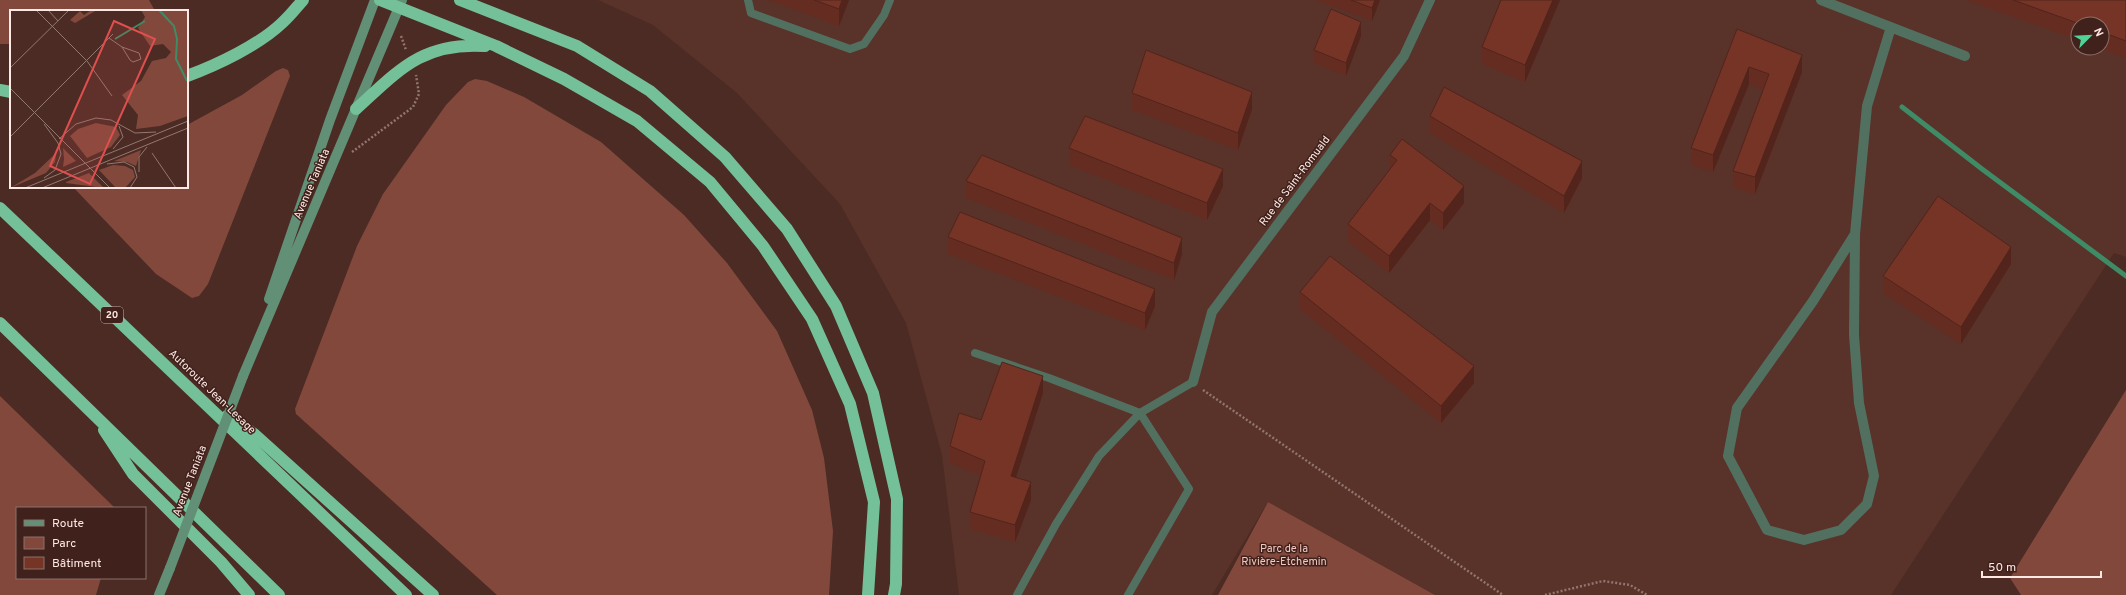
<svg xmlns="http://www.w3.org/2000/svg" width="2126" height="595" viewBox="0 0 2126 595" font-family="Overpass,sans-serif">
<rect width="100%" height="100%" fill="#4b2b24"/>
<path fill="#593229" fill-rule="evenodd" d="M598,0h1528v257l-12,-4 -223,342h-456l-167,-93 -56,93h-253l-17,-140 -36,-132 -66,-119 -103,-111 -84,-68zM2078,24h24v24h-24z"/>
<path fill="#82483c" d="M0,0h149l6,11h-144v33h-11z
M283,68l5,2 2,6 -82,208 -9,12 -7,2 -36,-24 -83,-87h114v-62l55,-30 34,-24z
M475,79l12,2 37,16 77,45 83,73 43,48 50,68 35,79 12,48 9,73 -4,64h-332l-201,-181 -1,-5 62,-163 26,-52 63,-89 22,-23z
M2126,390v205h-105l-11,-17z
M0,396l115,112h-98v70h84l-5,17h-96z
M1268,502l167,93h-217z"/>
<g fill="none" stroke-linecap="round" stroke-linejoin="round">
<path stroke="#3e8b66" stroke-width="5" d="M1902,107l80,62 144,107"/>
<path stroke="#91756f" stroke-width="2.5" stroke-dasharray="2 2" stroke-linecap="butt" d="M401,36l5,14
M352,152l61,-45 6,-13 -3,-19
M1203,390l300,205
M1545,595l58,-14 27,4 17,10"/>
<path stroke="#527060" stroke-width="8" d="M748,0l3,13 99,36 14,-5 20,-29 6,-15
M975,353l74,25 91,35 49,76 -61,106
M1017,595l39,-71 43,-68 41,-43 53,-31"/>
<path stroke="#527060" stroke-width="10" d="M1821,0l144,56
M1855,234l-1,101 5,68 15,73 -7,28 -26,26 -37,10 -37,-10 -39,-74 9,-48 76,-107 42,-67 12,-128 24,-79
M1193,382l19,-70 192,-256 26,-56"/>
<path stroke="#619077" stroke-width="10" d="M269,299l61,-179 45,-120
M243,376l159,-376
M159,595l11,-27"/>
<path stroke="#74c098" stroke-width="12" d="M380,0l116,46 68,33 73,42 73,61 53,64 49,73 38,85 24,98 -6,93
M460,0l117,46 73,45 75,66 62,72 49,77 37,87 24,106 -1,85 -2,11
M187,76c30,-11 72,-31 95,-53 8,-7 14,-15 21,-23
M0,90l11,2
M356,109c43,-39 66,-67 129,-63
M0,208l406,387
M0,323l279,272
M227,416l27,18 179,161
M104,430l29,44 88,88 28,33"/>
<path stroke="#619077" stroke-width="10" d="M170,568l73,-192"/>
</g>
<path fill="#652d21" d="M768,0h81l-10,26z
M1316,0h64l-8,21z
M1560,0l-35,82 -43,-18v-17z
M1966,0h160v58l-27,-10h3v-24h-24v16z
M1737,29l65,43 -47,122 -22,-6v-17l30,-82 -14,-5 -36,88 -22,-7v-17z
M1361,36l-15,40 -32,-13v-13z
M1132,93l120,16 -14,41 -106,-40z
M1430,116l152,62 -18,35 -134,-80z
M1069,148l154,38 -16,34 -138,-55z
M1390,155l74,48 -21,27 -13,-10 -41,53 -41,-32v-17l42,-55z
M966,181l216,73 -8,26 -208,-82z
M948,237l207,69 -10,24 -197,-76z
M2011,264l-50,80 -78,-51v-17z
M1300,292l174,91 -33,40 -141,-114z
M1043,393l-27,84 15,23 -16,42 -45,-13v-17l11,-36 -31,-13v-17l31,-26z"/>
<path fill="#52241b" d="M842,0h7l-10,26v-17z
M1375,0h5l-8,21v-13z
M1553,0h7l-35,82v-17z
M1361,22v14l-15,40v-13z
M1802,55v17l-47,122v-17z
M1749,67v17l-36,88v-17z
M1252,92v17l-14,41v-17z
M1582,161v17l-18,35v-17z
M1223,169v17l-16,34v-17z
M1464,186v17l-21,27v-17z
M1430,203v17l-41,53v-17z
M1182,238v16l-8,26v-17z
M2011,247v17l-50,80v-17z
M1155,289v17l-10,24v-17z
M1474,366v17l-33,40v-17z
M1043,376v17l-32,100v-17z
M1031,482v18l-16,42v-17z"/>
<path fill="#753426" stroke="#52241b" d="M814,0h28l-3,9z
M1351,0h24l-3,8z
M1501,0h52l-28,65 -43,-18z
M2013,0h113v41l-24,-9v-8h-22z
M1331,9l30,13 -15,41 -32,-13z
M1737,29l65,26 -47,122 -22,-6 36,-97 -20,-7 -36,88 -22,-7z
M1146,50l106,42 -14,41 -106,-40z
M1444,87l138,74 -18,35 -134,-80z
M1085,116l138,53 -16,34 -138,-55z
M1402,139l62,47 -21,27 -13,-10 -41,53 -41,-32 49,-64 -7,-5z
M982,155l200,83 -8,25 -208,-82z
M1938,196l73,51 -50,80 -78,-51z
M960,212l195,77 -10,24 -197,-76z
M1330,256l144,110 -33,40 -141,-114z
M1002,362l41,14 -32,100 20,6 -16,43 -45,-13 15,-51 -35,-15 9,-33 22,7z"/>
<g text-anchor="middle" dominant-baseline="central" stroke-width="3" stroke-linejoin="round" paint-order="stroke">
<rect fill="#40211b" stroke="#c6ada8" stroke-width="1" x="101" y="307" width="22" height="16" rx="3"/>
<g font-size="10" font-weight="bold" fill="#ffe9e4">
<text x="112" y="315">20</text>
</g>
<g font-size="11" fill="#ffe9e4" stroke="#40211b">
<text transform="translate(1295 181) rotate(-53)">Rue de Saint-Romuald</text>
<text transform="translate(312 184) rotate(-67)">Avenue Taniata</text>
<text transform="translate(212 392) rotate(44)">Autoroute Jean-Lesage</text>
<text transform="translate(190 481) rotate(-69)">Avenue Taniata</text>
</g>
<g font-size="11" fill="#f4c9c0" stroke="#40211b">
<text x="1284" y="549">Parc de la<tspan x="1284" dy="13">Rivière-Etchemin</tspan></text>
</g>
</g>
<g transform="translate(10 10)">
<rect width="178" height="178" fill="#4b2b24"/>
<path d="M81,0h6l-22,13 -5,-3 10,-9 4,4zM131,0h47v106l-28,10 -24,3 2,-14 -16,-20 19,-14 11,-20 14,-3 5,-6 -8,-8 -13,2 -12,-18 7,-11zM86,113l20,4 4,8 -9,12 -24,11 -17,-22 8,-7zM53,138l13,13 -13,6 1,-8zM131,140l-5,16 -9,-4 -13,-1zM44,145h2l-1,7 -9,11 -36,15 25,-15zM103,155l12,1 8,4 2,7 -10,11h-9l-17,-18zM79,163l15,15 -38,-5v-1z" fill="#82483c"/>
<path fill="none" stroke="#3e8b66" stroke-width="2" d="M149,0l15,16 3,13 -1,20 11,22M105,29l30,-18"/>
<path fill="none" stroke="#937771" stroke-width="1" d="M26,0l51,51 25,35M38,0l10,11M99,28l13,9 8,13 3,2 8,-3 -2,-6 -17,-6M0,58l59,-58M0,78l100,100M0,127l103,-103M49,129l17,-15 20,-6 15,2 24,13 21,-1M103,139l10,-12 -4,-11M142,143l24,35M97,154l17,-2 10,5 3,10 -7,11M129,162v-15l8,-10M34,168l11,-8 6,-16 -3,-11 -14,-19M15,178l163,-67M32,178l146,-60M40,178h34"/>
<path fill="#de4f4e" fill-opacity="0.15" stroke="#de4f4e" stroke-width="2" d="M104,11l41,18 -65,145 -40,-18z"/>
<rect width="178" height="178" fill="none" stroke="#ffe9e4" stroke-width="2"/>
</g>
<rect x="16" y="507" width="130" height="72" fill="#40211b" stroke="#8c716b"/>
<rect x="24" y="520" width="20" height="6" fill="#619077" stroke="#8c716b"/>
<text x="52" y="527" font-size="12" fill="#ffe9e4">Route</text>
<rect x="24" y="537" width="20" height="12" fill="#82483c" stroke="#8c716b"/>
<text x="52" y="547" font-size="12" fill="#ffe9e4">Parc</text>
<rect x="24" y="557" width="20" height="12" fill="#753426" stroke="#8c716b"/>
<text x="52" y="567" font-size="12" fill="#ffe9e4">Bâtiment</text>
<g transform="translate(2090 36) rotate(66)"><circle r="19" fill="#40211b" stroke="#8c716b"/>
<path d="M0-3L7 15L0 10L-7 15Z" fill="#51d398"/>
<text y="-6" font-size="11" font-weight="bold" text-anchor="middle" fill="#ffe9e4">N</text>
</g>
<path d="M1982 571v6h119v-6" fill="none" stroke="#ffe9e4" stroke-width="2"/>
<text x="1988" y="571" font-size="12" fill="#ffe9e4" stroke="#40211b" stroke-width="3" paint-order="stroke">50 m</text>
</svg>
